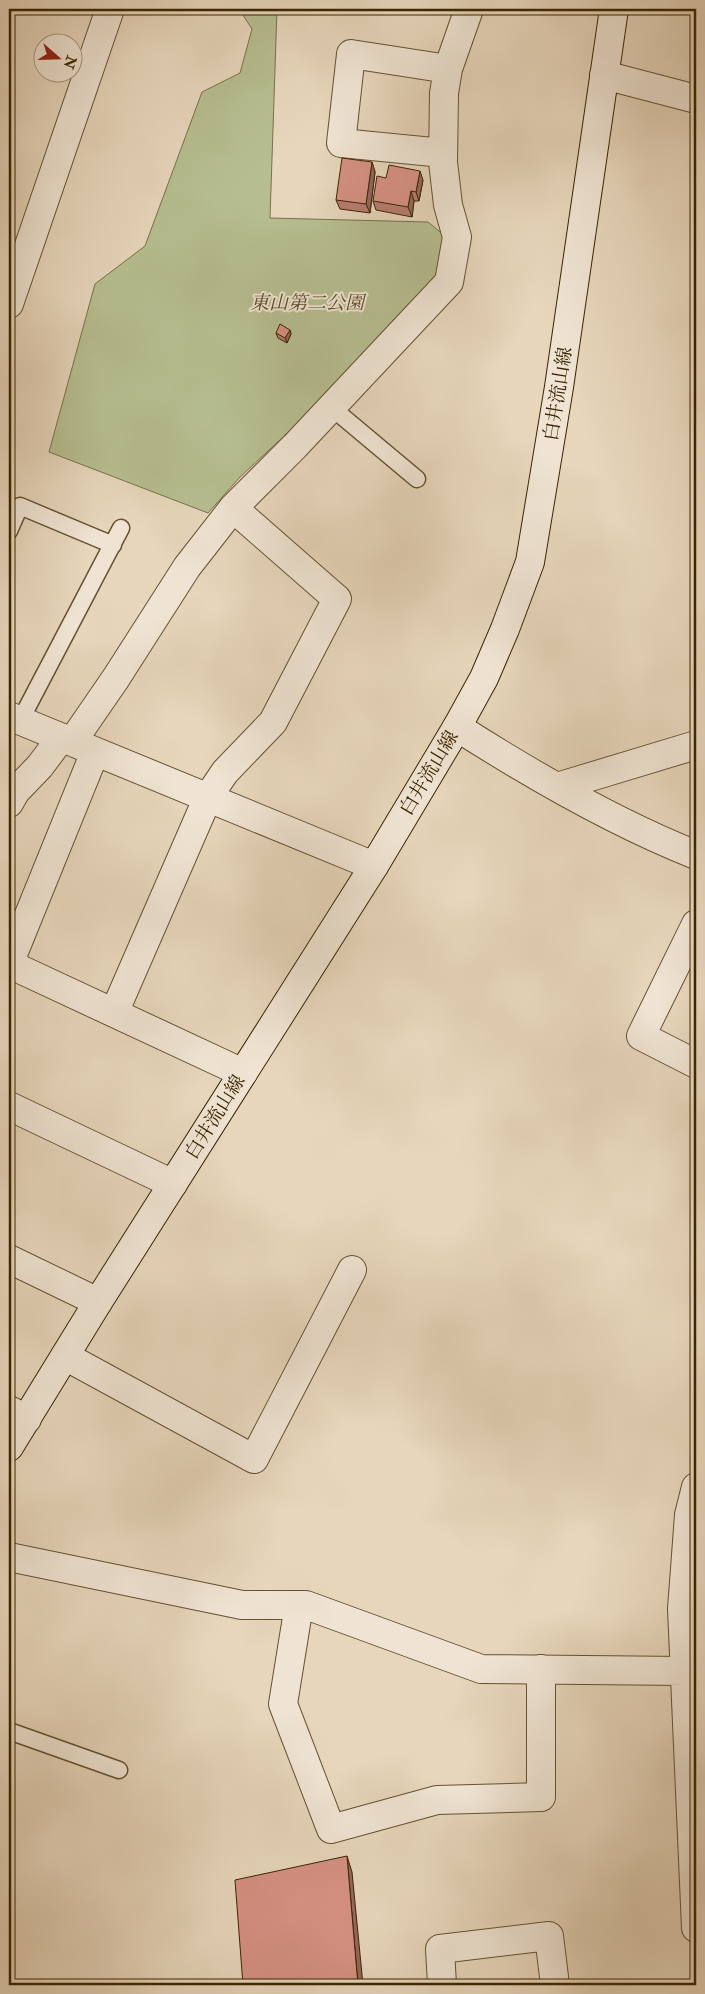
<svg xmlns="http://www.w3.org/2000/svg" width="705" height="1994" viewBox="0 0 705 1994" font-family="'IM FELL Double Pica','Noto Serif JP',serif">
<rect width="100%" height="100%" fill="#e7d6bc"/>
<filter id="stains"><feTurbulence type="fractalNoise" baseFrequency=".004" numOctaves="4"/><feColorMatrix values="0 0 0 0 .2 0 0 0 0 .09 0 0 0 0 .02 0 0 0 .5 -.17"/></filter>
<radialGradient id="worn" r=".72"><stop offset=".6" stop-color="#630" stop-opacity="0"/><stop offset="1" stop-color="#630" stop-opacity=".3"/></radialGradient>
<path fill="#b6be91" stroke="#787249" d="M239,9h38l-7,209 158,4 16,13 -10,52 -111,113 -83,77 -32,36 -159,-61 46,-168 50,-38 57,-154 38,-19 12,-44z"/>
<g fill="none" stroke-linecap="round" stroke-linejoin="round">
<g stroke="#655130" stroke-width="19">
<path id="service" d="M331,407l86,72
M9,531l11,-25 93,39
M20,721l101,-193
M9,1731l110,39"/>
</g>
<g stroke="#655130" stroke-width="30">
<path id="minor" d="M604,75l92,24
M443,153l-102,-10 10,-89 97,15
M9,304l101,-295
M9,716l365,150
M457,727c75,48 156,95 239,128
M72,742l44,-64 71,-111 46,-59 62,-62 154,-164 8,-45 -9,-32 -5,-43 1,-69 4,-24 21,-60
M557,787l139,-42
M9,803l7,-12 24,-25 21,-28
M696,924l-55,112 55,28
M9,964l234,109
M9,964l86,-212
M114,1013l94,-216 17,-25 48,-50 64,-123 -104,-91
M9,1106l164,78
M9,1259l89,43
M65,1356l189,103 98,-189
M9,1410l18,9
M696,1487l-7,28 -7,94 14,319
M9,1557l233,48h64l175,64 204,2
M299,1605l-16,99 48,125 106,-29 104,-3v-128
M442,1985l-2,-36 109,-13 6,49"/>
</g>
<g stroke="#3a2501" stroke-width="30">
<path id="secondary" d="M9,1447l89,-145 276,-436 83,-139 27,-49 21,-49 25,-67 29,-175 55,-378"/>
</g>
<use href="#service" stroke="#efe4d3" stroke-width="16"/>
<use href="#minor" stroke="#efe4d3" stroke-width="28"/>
<use href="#secondary" stroke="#efe4d3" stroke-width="28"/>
</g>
<path fill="#b87d72" stroke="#3a2501" d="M372,162l3,10 -5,41 -30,-4 -4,-9z
M386,178l37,2 -4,21h-5l-2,16 -36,-7 -3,-9z
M290,330l1,4 -4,9 -9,-5 -2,-5z"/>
<path fill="#96665c" stroke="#3a2501" d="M372,162l3,10 -5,41 -4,-9z
M420,171l3,9 -4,21 -3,-9z
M411,191l3,10 -2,16 -4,-10z
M290,330l1,4 -4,9 -2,-5z
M347,1856l5,16 11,113h-5z"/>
<path fill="#d69184" stroke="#3a2501" d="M342,158l30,4 -6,42 -30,-4z
M389,165l31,6 -4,21 -5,-1 -3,16 -35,-6 4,-25 9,2z
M280,324l10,6 -5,8 -9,-5z
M347,1856l11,129h-115l-8,-105z"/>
<g text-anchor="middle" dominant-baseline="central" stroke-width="4" stroke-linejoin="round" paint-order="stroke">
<g font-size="19" font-style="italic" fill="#594b25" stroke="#efe4d3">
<text x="307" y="303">東山第二公園</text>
</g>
<g font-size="19" fill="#3a2501" stroke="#efe4d3">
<text transform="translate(558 394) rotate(-81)">白井流山線</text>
<text transform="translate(429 773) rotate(-59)">白井流山線</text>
<text transform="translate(215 1117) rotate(-58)">白井流山線</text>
</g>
</g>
<rect width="705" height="1994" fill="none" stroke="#e7d6bc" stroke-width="30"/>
<rect x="10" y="10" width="685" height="1974" fill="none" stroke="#3a2501" stroke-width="2.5"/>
<rect x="15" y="15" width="675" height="1964" fill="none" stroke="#3a2501"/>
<g transform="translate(58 58) rotate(110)"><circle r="24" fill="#efe4d3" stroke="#a7987f"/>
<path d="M0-4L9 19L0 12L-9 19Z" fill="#8f2418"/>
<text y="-8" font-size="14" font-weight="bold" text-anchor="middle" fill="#3a2501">N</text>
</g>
<rect width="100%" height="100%" filter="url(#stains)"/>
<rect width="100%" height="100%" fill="url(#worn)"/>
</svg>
